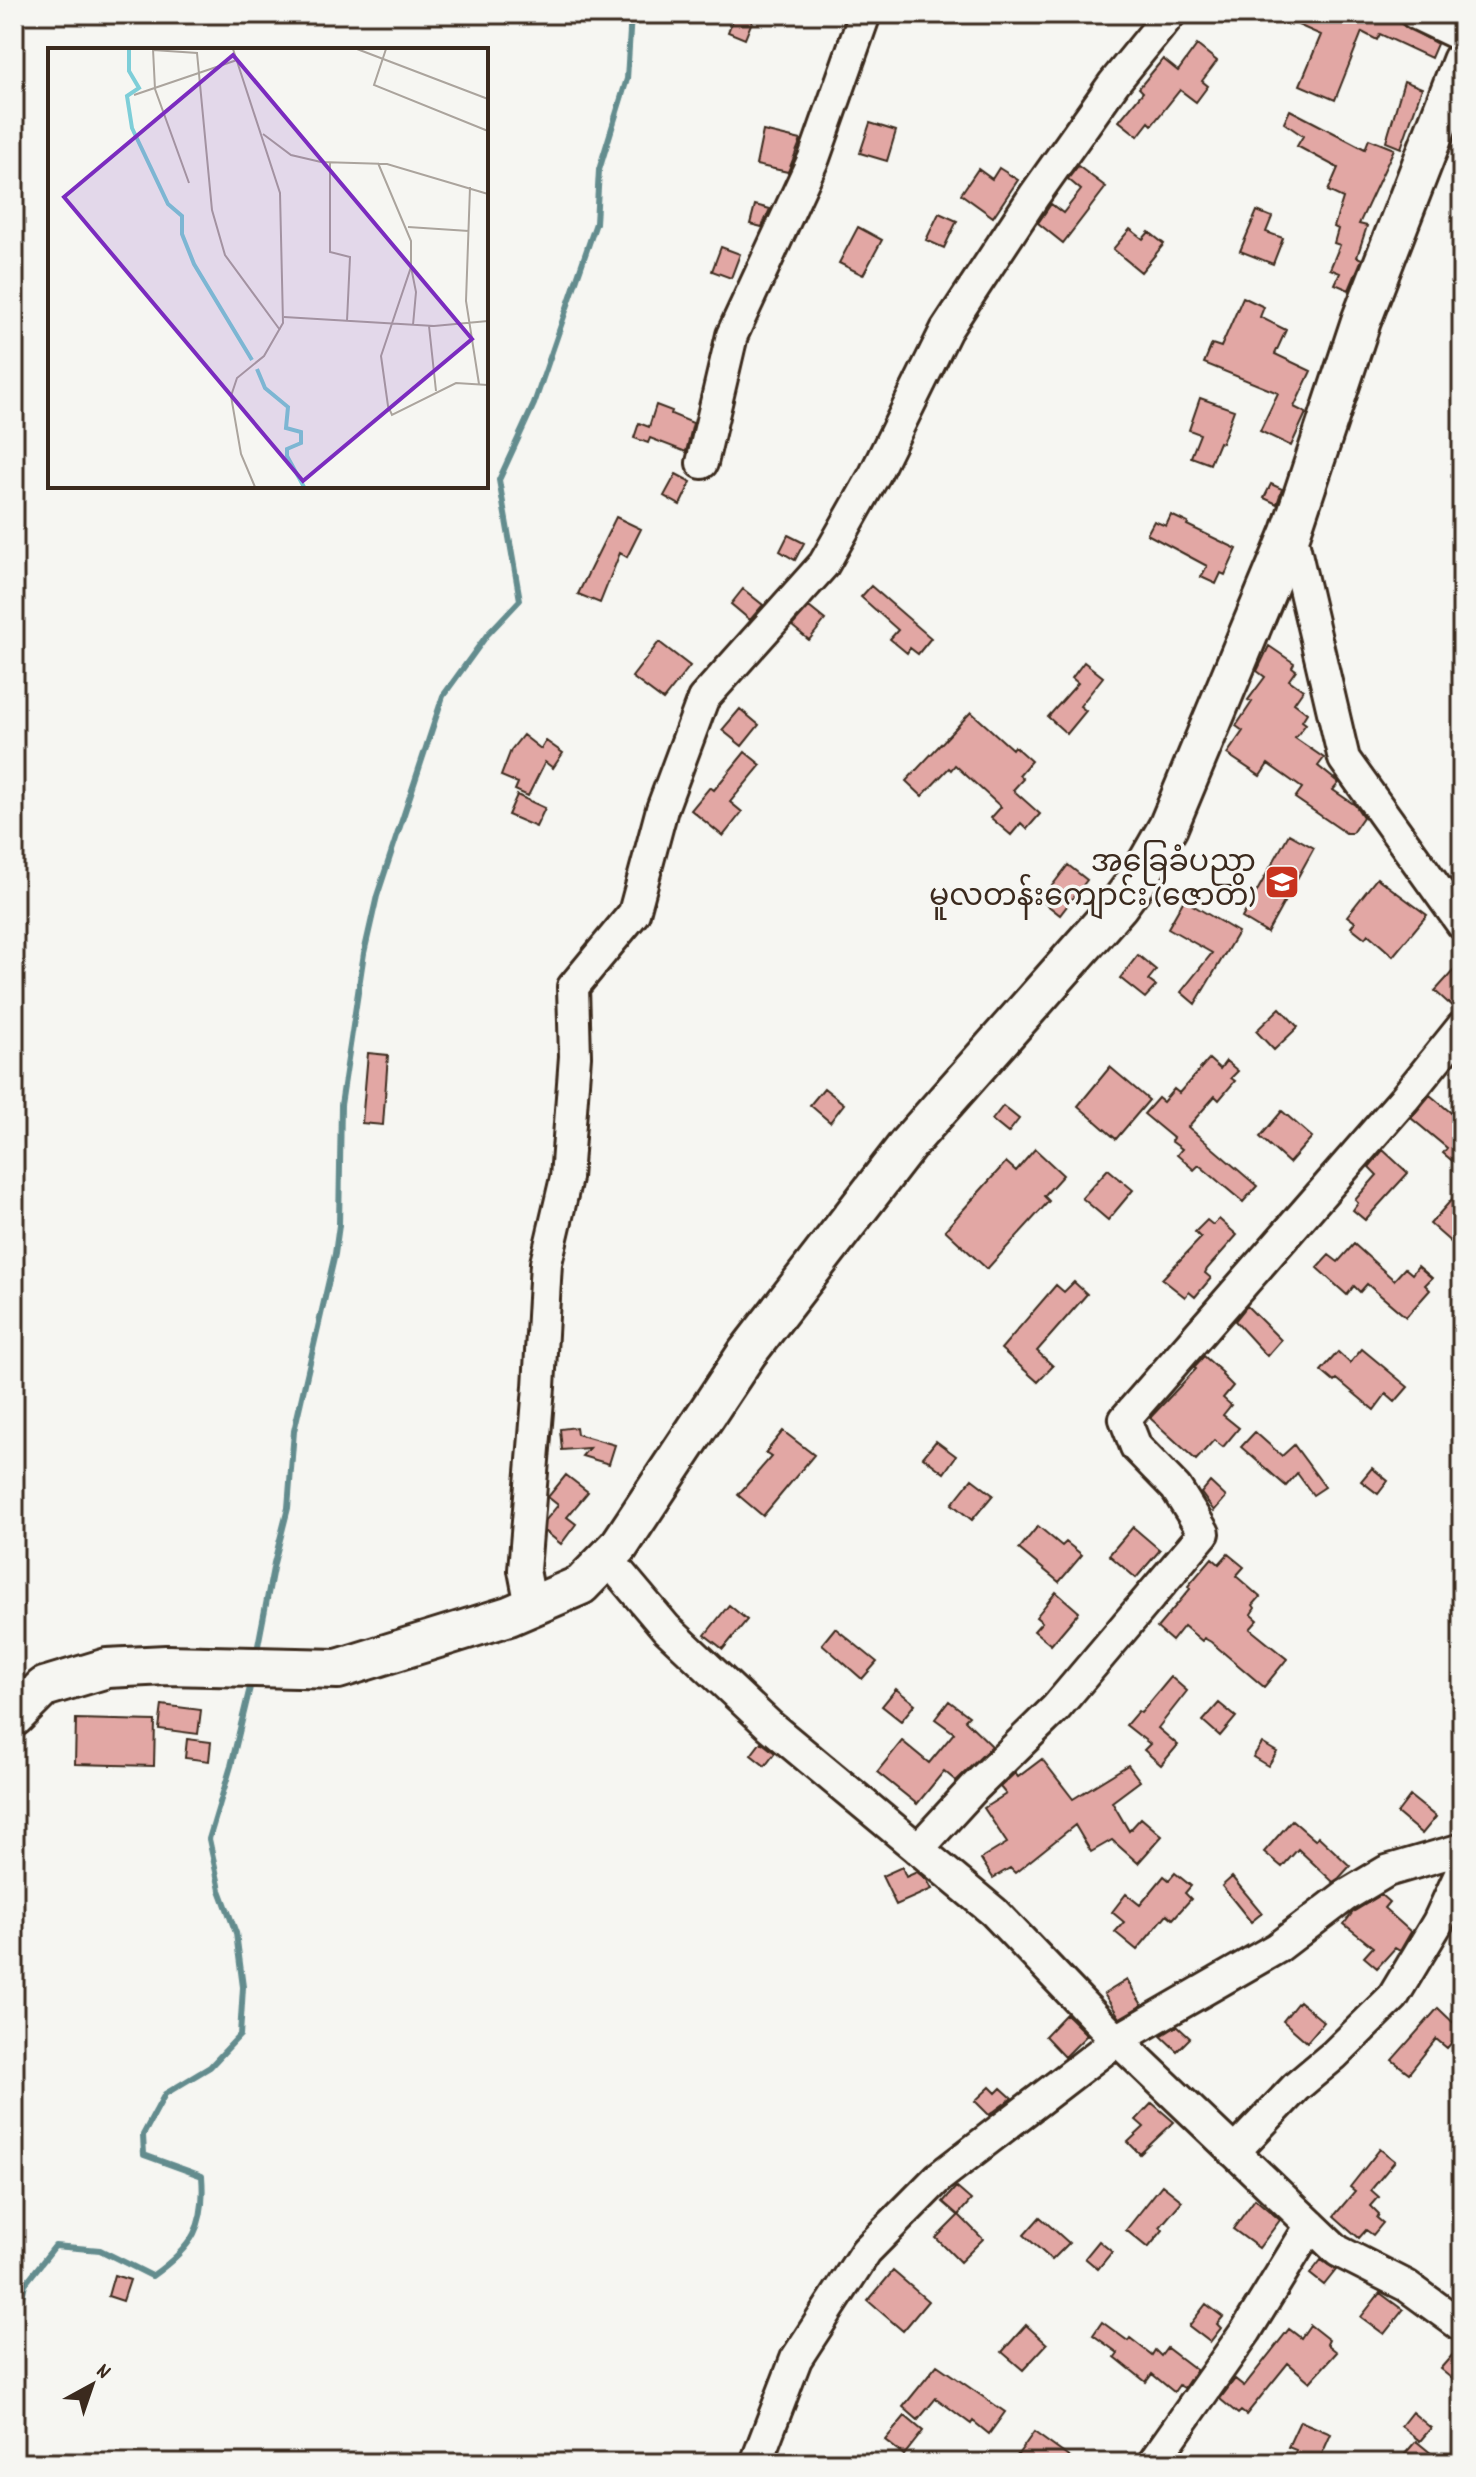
<svg xmlns="http://www.w3.org/2000/svg" width="1476" height="2477" viewBox="0 0 1476 2477" font-family="Dekko,'Noto Sans Myanmar',sans-serif">
<rect width="100%" height="100%" fill="#f6f6f2"/>
<filter id="ink" filterUnits="userSpaceOnUse"><feTurbulence type="fractalNoise" baseFrequency=".0125" numOctaves="2"/><feDisplacementMap in="SourceGraphic" scale="16" xChannelSelector="R" yChannelSelector="G"/><feConvolveMatrix kernelMatrix="1 2 1 2 8 2 1 2 1" color-interpolation-filters="sRGB"/></filter>
<g filter="url(#ink)">
<g fill="none" stroke-linecap="round" stroke-linejoin="round">
<path stroke="#638c8e" stroke-width="6" d="M256,1656l18,-93 14,-55 6,-77 41,-177 4,-29 2,-120 23,-152 13,-57 66,-200 44,-61 33,-35 -21,-120 35,-76 62,-181 3,-53 28,-91 4,-65
M14,2329l11,-45 30,-38 45,4 52,26c41,-29 54,-50 50,-100l-58,-21 -1,-20 22,-41 45,-27 30,-32 3,-48 -7,-54 -16,-43 -11,-51 22,-73 21,-87"/>
</g>
<path fill="#e2a7a4" stroke="#3b2a1e" stroke-width="2" d="M735,14h20l-10,25 -17,-7z
M1304,14h79l54,30 -6,14 -51,-24 -3,6 -15,-8 -27,68 -35,-15 21,-50 -23,-10z
M1197,45l20,16 -15,20 6,5 -12,16 -16,-12 -28,35 -3,-3 -11,14 -19,-15 24,-29 -4,-4 24,-29 15,12z
M1404,81l18,7 -21,60 -15,-6z
M1290,110l75,39 4,-10 25,10 -35,75 8,2 -10,31 5,2 -13,31 -14,-6 5,-11 -10,-4 10,-24 -6,-2 4,-14 -4,-2 9,-29 -15,-7 10,-23 -41,-22 6,-10 -19,-13z
M870,123l26,8 -9,30 -27,-8z
M763,131l38,9 -13,32 -32,-7z
M1078,166l28,21 -43,56 -25,-20 13,-19 12,9 18,-23 -13,-11z
M999,168l19,12 -25,37 -32,-23 17,-25 14,10z
M755,205l15,4 -8,18 -12,-3z
M1257,211l15,6 -6,15 17,6 -10,26 -33,-13z
M939,213l18,8 -13,27 -18,-8z
M858,227l24,13 -19,35 -24,-12z
M1130,229l13,10 6,-7 15,12 -23,28 -28,-23z
M721,247l19,7 -9,24 -19,-7z
M1243,297l21,10 -4,10 26,13 -11,24 36,17 -17,36 12,6 -15,33 -31,-15 18,-38 -74,-30 8,-19 9,3z
M1200,398l34,12 -12,33 -3,-1 -9,22 -19,-7 9,-23 -11,-4z
M656,405l16,6 -1,3 22,9 -7,29 -36,-14 -2,5 -14,-5 5,-15 10,4z
M676,474l15,8 -11,23 -16,-9z
M1271,484l11,5 -5,15 -13,-6z
M1171,515l17,8 -1,2 50,24 -12,26 -4,-2 -5,11 -15,-7 6,-11 -60,-32 7,-13 12,5z
M616,517l25,12 -14,28 -7,-4 -20,50 -22,-9z
M788,535l16,8 -9,17 -15,-9z
M871,586l60,52 -13,16 -8,-6 -3,5 -17,-14 8,-9 -37,-33z
M743,589l20,16 -13,15 -19,-16z
M809,607l16,13 -16,20 -17,-14z
M659,642l31,24 -27,34 -31,-23z
M1269,646l25,17 -2,4 4,3 -7,10 14,10 -9,13 13,10 -5,8 4,3 -11,14 29,20 -6,8 21,17 -6,7 22,15 8,12 -11,16h-6l-51,-35 7,-10 -34,-24 -8,12 -33,-22 16,-23 -7,-5 16,-24 -4,-2 17,-23 -8,-6z
M1084,662l19,15 -23,29 6,5 -19,23 -19,-17 30,-34 -6,-5z
M740,709l19,16 -17,21 -20,-16z
M971,712l41,37 2,-3 17,15 -12,14 4,4 -10,11 27,24 -13,15 -6,-6 -10,12 -20,-17 10,-11 -46,-42 -4,5 -2,-2 -27,28 -16,-15z
M523,735l18,14 5,-8 17,12 -10,15 -8,-6 -17,34 -13,-6 3,-7 -17,-7 10,-26z
M745,752l16,13 -31,37 12,10 -19,24 -32,-26 19,-23 4,3z
M517,795l28,13 -9,19 -28,-12z
M1289,834l25,14 -47,85 -25,-15z
M1068,865l19,15 -27,35 -19,-15z
M1377,878l50,37 -34,41 -25,-22 -3,4 -14,-11 4,-5 -8,-6z
M1184,900l54,32 -43,72 -14,-12 31,-39 -44,-25z
M1138,955l18,15 -8,10 8,6 -11,12 -25,-20z
M1462,961v48l-6,1 -21,-19z
M1280,1008l18,19 -24,23 -18,-19z
M368,1053l20,2 -5,70 -21,-2z
M1209,1059l11,10 6,-8 12,10 -7,7 4,3 -16,19 -4,-4 -27,31 69,59 -14,16 -44,-37 -5,5 -17,-15 5,-6 -11,-8 2,-3 -29,-24 14,-16 5,4 11,-13 5,4z
M1110,1067l39,33 -33,39 -38,-33z
M824,1088l20,16 -14,18 -20,-17z
M1430,1095l32,27v47l-19,-16 4,-5 -36,-30z
M1003,1106l16,13 -11,14 -16,-13z
M1282,1111l30,26 -23,26 -29,-26z
M1035,1149l28,26 -19,21 5,5 -62,68 -42,-39 61,-68 10,9z
M1383,1150l25,23 -43,47 -12,-10 5,-7 -3,-3 22,-25 -8,-8z
M1108,1169l25,21 -25,30 -26,-22z
M1462,1188v64l-32,-28z
M1219,1219l18,16 -30,34 -2,4 6,5 -16,19 -6,-5 -4,5 -23,-18 39,-41 -6,-6 12,-12 6,5z
M1354,1244l40,36 11,-12 7,6 6,-8 14,12 -7,7 5,5 -24,27 -39,-33 -7,8 -6,-6 -7,9 -30,-27 12,-13 9,7z
M1074,1282l13,12 -50,57 16,15 -15,16 -37,-33 55,-64 8,7z
M1247,1306l34,34 -14,16 -32,-35z
M1362,1349l46,38 -13,15 -9,-8 -12,16 -37,-31 -3,3 -13,-11 17,-19 12,11z
M1204,1356l19,17 -1,2 11,11 -10,12 8,7 -8,10 16,13 -16,19 -9,-7 -18,20 -46,-42 46,-49 -2,-2z
M576,1427l1,7 38,11 -6,19 -27,-8 7,-8 -27,2 -2,-21z
M783,1431l31,24 -51,61 -25,-21 33,-38 -6,-4z
M1255,1432l27,24 12,-11 31,42 -12,8 -16,-22 -11,13 -45,-39z
M936,1441l20,15 -12,17 -21,-16z
M1372,1468l16,13 -10,13 -17,-13z
M566,1475l22,17 -21,25 9,7 -15,20 -16,-13 1,-11 12,-15 -10,-8z
M972,1479l21,16 -21,25 -20,-16z
M1210,1482l16,15 -12,14 -13,-18z
M1038,1526l24,20 4,-4 16,13 -23,27 -40,-33z
M1133,1527l27,23 -24,28 -27,-23z
M1228,1554l16,13 -8,9 24,21 -7,8 2,3 -4,6 7,6 -8,9 37,30 -23,28 -53,-45 -7,-4 -2,3 -18,-15 -12,15 -15,-13 33,-39 -2,-3 24,-28 7,6z
M1056,1592l23,20 -28,33 -17,-14 8,-9 -6,-5z
M729,1605l18,15 -24,29 -18,-14z
M835,1628l42,34 -15,17 -40,-35z
M1171,1677l16,14 -29,37 20,17 -17,20 -17,-15 6,-6 -24,-19 12,-14 3,2z
M896,1689l19,15 -14,17 -19,-15z
M949,1701l20,15 -4,4 27,26 -36,35 -12,-10 -27,33 -40,-32 25,-31 27,22 25,-30 -19,-14z
M1219,1703l17,14 -16,19 -17,-15z
M162,1705l39,5 -3,24 -39,-5z
M76,1719l79,2 -1,45 -79,-2z
M187,1739l24,3 -2,19 -24,-3z
M761,1742l14,11 -10,13 -14,-11z
M1262,1743l15,9 -9,14 -15,-9z
M1042,1759l31,40 55,-34 12,16 -28,21 17,29 12,-13 21,18 -24,27 -26,-23 -21,12 -16,-27 -60,48 -5,-5 -17,10 -12,-19 26,-16 -23,-35 22,-14 -6,-7 15,-14 3,4z
M1410,1796l26,21 -14,17 -25,-21z
M1292,1820l23,20 3,-4 32,30 -11,12 -6,4 -35,-33 -16,18 -18,-15z
M902,1867l4,10 11,-5 10,8 5,9 -36,16 -14,-29z
M1175,1873l16,13 -6,7 6,6 -18,20 -6,-5 -30,36 -22,-18 9,-10 -12,-10 14,-18 14,11 24,-29 5,4z
M1232,1877l30,36 -11,9 -29,-36z
M1381,1895l8,7 -5,6 27,24 -11,19 -5,-3 -18,20 -13,-11 9,-10 -29,-23 9,-12z
M1127,1980l15,25 -22,13 -16,-24z
M1299,2001l25,21 -17,20 -24,-21z
M1438,2008l24,23 -15,17 -11,-9 -27,34 -17,-13z
M1066,2014l21,21 -22,22 -20,-21z
M1177,2026l13,12 -13,13 -16,-15z
M990,2087l6,6 5,-5 11,10 -23,17 -14,-14z
M1152,2103l22,19 -34,32 -12,-12 16,-15 -8,-7z
M1380,2149l15,12 -24,29 8,7 -8,9 8,8 -2,4 6,5 -10,12 -7,-5 -7,8 -25,-22 21,-25 -5,-4z
M1162,2185l20,16 -22,26 3,3 -15,18 -22,-18z
M956,2187l15,13 -13,15 -15,-13z
M1255,2199l25,21 -21,28 -26,-19z
M959,2215l24,24 -23,23 -24,-24z
M1040,2217l29,26 -17,17 -28,-25z
M1099,2241l13,11 -14,17 -13,-11z
M1321,2260l15,10 -12,15 -14,-11z
M893,2271l35,30 -25,30 -35,-30z
M114,2275l16,5 -7,21 -15,-5z
M1380,2293l23,17 -19,24 -23,-17z
M1206,2304l17,13 -6,7 4,4 -11,14 -21,-16z
M1102,2322l26,19 2,-3 22,17 3,-5 6,6 6,-8 29,22 -12,18 -5,-3 -5,7 -22,-18 -6,8 -31,-25 3,-4 -25,-18z
M1026,2325l21,19 -24,26 -21,-18z
M1310,2325l19,15 -2,4 10,8 -27,30 -22,-19 -42,52 -5,-4 -3,3 -18,-15 15,-20 9,7 45,-57 12,9z
M1462,2344v43l-22,-18z
M937,2365l68,47 -16,22 -16,-13 -2,3 -35,-26 -18,22 -15,-13z
M1412,2412l19,16 -11,13 -19,-15z
M905,2416l18,15 -19,24 -19,-15z
M1300,2421l31,13 -13,29h-27l5,-13 -8,-3z
M1034,2432l43,31h-65z
M1416,2441l27,22h-30l-9,-8z"/>
<g fill="none" stroke-linecap="round" stroke-linejoin="round">
<g stroke="#3b2a1e" stroke-width="36">
<path id="minor" d="M1416,14l46,22
M702,463l30,-128 82,-177 51,-144
M1291,532l53,227 118,165
M607,1558l59,70 103,97 225,187 113,118 231,221 69,35 55,40
M531,1606l-7,-36 15,-183 7,-124 20,-85 9,-122 -2,-69 61,-74 28,-104 41,-110 121,-135 51,-90 71,-144 88,-134 80,-113 56,-69
M918,1849l57,-62 81,-79 148,-175 -28,-45 -40,-41 -11,-28 279,-320 58,-72
M1234,2152l62,-65 38,-32 59,-58 45,-75 24,-52
M756,2463l40,-104 70,-108 73,-74 178,-137 160,-92 68,-52 42,-25 75,-22
M1153,2463l93,-132 65,-106"/>
</g>
<g stroke="#3b2a1e" stroke-width="44">
<path id="major" d="M14,1717l30,-30 63,-19 59,-3 172,4 171,-53 72,-31 38,-39 128,-193 162,-210 209,-237 22,-30 28,-49 123,-295 70,-211 101,-260"/>
</g>
<use href="#minor" stroke="#f6f6f2" stroke-width="30"/>
<use href="#major" stroke="#f6f6f2" stroke-width="38"/>
</g>
</g>
<defs>
<g id="school-square" transform="scale(1.8)"><rect x="-9" y="-9" width="18" height="18" rx="4" fill="#c8321e" stroke="#f6f6f2"/><path d="M0-5L7-2L0 1L-7-2ZM-4 1L0 2.5L4 1V4Q0 6-4 4Z" fill="#fff"/></g>
</defs>
<g fill-rule="evenodd">
<use href="#school-square" x="1282" y="882"/>
</g>
<g text-anchor="middle" dominant-baseline="central" stroke-width="7" stroke-linejoin="round" paint-order="stroke">
<g font-size="30" fill="#3b2a1e" stroke="#f6f6f2" text-anchor="end">
<text x="1256" y="865">အခြေခံပညာ<tspan x="1256" dy="34">မူလတန်းကျောင်း (ဇောတိ)</tspan></text>
</g>
</g>
<g transform="translate(48 48)">
<rect width="440" height="440" fill="#f6f6f2"/>
<path fill="none" stroke="#7eced8" stroke-width="4" d="M81,1v22l10,17 -12,8 5,32 36,76 14,12v18l12,30 58,96M209,321l8,19 23,19 -2,21 15,4v11l-14,6v7l17,31"/>
<path fill="none" stroke="#aba49d" stroke-width="2" d="M105,1l2,40 34,94M185,1l47,144 3,130 -19,33 -27,22 -6,18 10,58 14,33M309,1l131,50M338,1l-12,36 114,46M105,2l44,3 15,157 13,45 55,75M86,47l103,-35M215,86l28,21 30,7 66,2 101,30M282,115v89l20,5 -3,64M330,115l33,78v26l-30,89 7,50 4,9 64,-32 32,2M422,139l-4,114 13,83M360,179l61,4M363,219l5,25 -3,33M236,269l150,9 54,-5M381,278l7,65"/>
<path fill="#7b2cbf" fill-opacity="0.15" stroke="#7b2cbf" stroke-width="4" d="M185,7l239,284 -169,142 -239,-284z"/>
<rect width="440" height="440" fill="none" stroke="#3b2a1e" stroke-width="4"/>
</g>
<rect width="1476" height="2477" fill="none" stroke="#f6f6f2" stroke-width="48"/>
<rect x="24" y="24" width="1428" height="2429" fill="none" stroke="#3b2a1e" stroke-width="3" filter="url(#ink)"/>
<g transform="translate(92 2385) rotate(40)" stroke="#f6f6f2" stroke-width="6" paint-order="stroke">
<path d="M0-6L14 30L0 20L-14 30Z" fill="#3b2a1e"/>
<text y="-12" font-size="22" font-weight="bold" text-anchor="middle" fill="#3b2a1e">N</text>
</g>
</svg>
